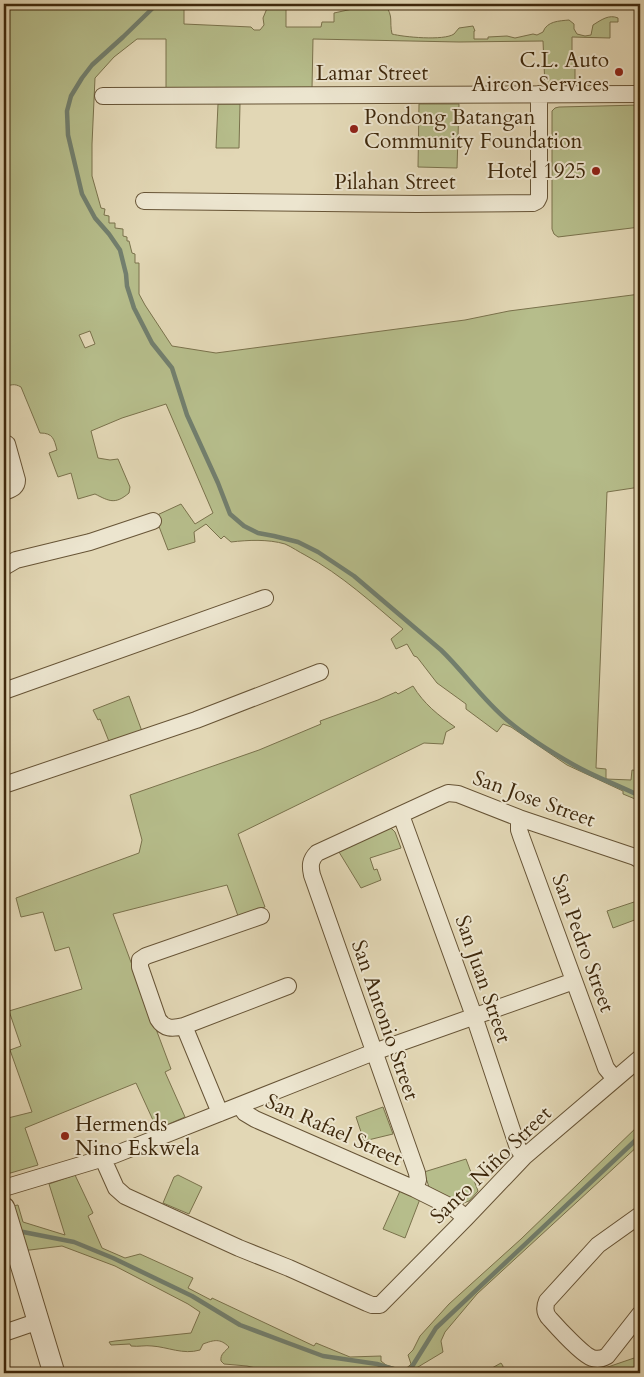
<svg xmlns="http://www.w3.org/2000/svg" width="644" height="1377" viewBox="0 0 644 1377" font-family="Cardo,serif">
<rect width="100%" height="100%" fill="#e2d7b5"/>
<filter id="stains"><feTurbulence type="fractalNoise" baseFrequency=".004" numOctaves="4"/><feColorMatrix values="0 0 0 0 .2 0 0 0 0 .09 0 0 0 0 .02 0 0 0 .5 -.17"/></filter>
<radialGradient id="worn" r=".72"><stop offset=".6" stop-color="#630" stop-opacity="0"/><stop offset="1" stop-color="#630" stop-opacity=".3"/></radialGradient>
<path fill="#b6bd8b" stroke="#7a724c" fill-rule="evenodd" d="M4,4h184l-4,5v15l67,3 3,3h6l4,-5 -1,-7 5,-12 9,-2h9v23h35l1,-5h12v-9l23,-5 3,-4h25c9,14 4,16 7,30 11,3 52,7 62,0 2,-2 3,-4 5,-6l14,-2 2,5h-1v8h14v-2l19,-1 8,2 18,-4 4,1 6,-3c4,-11 16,-11 26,-12l5,4v5l3,5 8,2 6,-1 2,-10c8,-5 16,-11 25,-7v4h-8v16l-38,-1v19h1v5l2,1v25h-30l-2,-46 -84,1 -146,-3 -1,50h-146v-50h-29l-23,18 -19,21 -3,66v32l9,32 4,1 -1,6 5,1v7h6v5l8,1v7l4,1v4h2l3,12 3,1v9h4v31l6,11 27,41 44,7 249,-33 44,-9 131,-17v193l-33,5 -11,276 10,1v10l25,1 1,-10 8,1v30l-17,-7v-3l-56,-26 -56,-38 -8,-3 -6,8 -31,-23v-5l-29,-21 -20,-26 -3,-1 -7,-12 -11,5 -5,-10 12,-10c-31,-26 -61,-54 -98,-74 -6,-3 -13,-8 -20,-11 -17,-5 -37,-4 -54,-2l-7,-6 -3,3 -15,-15 -12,8 1,10 -27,8 -13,-34 26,-12 14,20 18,-11 -47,-109 -44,14 -31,13 7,27 12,2 8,-1 12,28 -1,6c-14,12 -20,8 -34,1l-17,5 -7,-26 -13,4 -9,-24 8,-3c-3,-11 -4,-17 -17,-17l-19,-46c-7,-4 -10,-2 -17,0zM90,331l5,13 -10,4 -6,-13z
M218,104h22l-1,44h-23z
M419,104h40l-2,64 -39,-1z
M640,105v122l-82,10 -4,-3 -2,-5v-118l3,-3 4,-1z
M413,686c11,18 25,29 42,41l-9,5 -3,12 -19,-1 -186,91 27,73 -27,9 -11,-31 -114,29 58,155 -6,3 20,45 -28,12 -21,-46 -111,45 13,37 -31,9 -3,-9v-46l28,-7 -22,-62 11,-4 -12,-35 73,-22 -13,-42 -14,4 -12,-39 -22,5 -5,-19 123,-45 3,-13 -12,-45 129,-45 62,-26 -1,-3 58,-21 18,-8 2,2z
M129,696l14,38 -33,10 -10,-25 -2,1 -5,-10z
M390,828l2,1 3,3 6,16 -31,10 4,12 3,-1 4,11 -20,8 -22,-36z
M640,900v18l-27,10 -6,-17z
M383,1107l10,27 -29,7 -8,-24z
M640,1124v20l-163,150 -32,38 -4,9 2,11 -30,18 -1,3h-11l-17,-5h-2l-4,5h-100l-31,-7 -23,-2 -3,-3c-1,-7 4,-9 8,-14 -9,-9 -15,-7 -26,-3l-3,6c-17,5 -32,-3 -48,-4 -7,-1 -13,1 -21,0l-1,-2 -19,1 -2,-3 6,-1 76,-8 9,-21 -12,-8 -73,-38 -53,-20 -32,4h-5l-13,-44 6,-1 5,17 42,13 -16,-51 26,-9 18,38 -5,3 14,32 23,10 15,-4 53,24 -5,10 23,12 1,-2 102,48 2,-3 34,14 31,-1v5l5,4 18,5 5,-4 2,-2 -3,-9 5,-5 7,-14 29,-32 72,-65z
M466,1159l12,32 -9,10 -8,3 -32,-17 -5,-15z
M178,1175l24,12 -13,27 -26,-11 11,-26z
M400,1191l20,8 -15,39 -22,-9z
M640,1356v17h-45l4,-3z
M501,1363l2,3v7h-20z"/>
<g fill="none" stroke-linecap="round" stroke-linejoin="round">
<path stroke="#727f6e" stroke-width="4.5" d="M157,4l-34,33 -31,28 -10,13 -11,18 -4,15 1,24 14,59 13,24 14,16 11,16 6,24 1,12 7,22 18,35 20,25 15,47 31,68 12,31 14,12 14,7 16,3 24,6 20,10 36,24 87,74c23,22 41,49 66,70 20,17 44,32 67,45 21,12 44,20 66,31
M18,1231l56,11 39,16 79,38 48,29 48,18 35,13 54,8 28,9
M408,1373l28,-45 204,-192"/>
<g stroke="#675436" stroke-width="18">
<path id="minor" d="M103,96l537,-2
M144,201l273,3 116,-1 4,-2 2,-4v-103
M4,492c7,-3 13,-4 13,-12l-10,-36
M4,567l12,-7 74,-18 63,-21
M4,691l261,-93
M4,785l192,-65 124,-48
M401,815l73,201 44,132 6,9
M519,818v12l2,6 85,232 9,11
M184,1026c-12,3 -20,3 -26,-7l-18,-52v-7l6,-4 115,-40
M240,1106l5,7 10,6 160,70 40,20 11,9
M220,1113l-36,-87 104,-40
M103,1159l13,29 9,8 114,52 50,20 78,35 5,2h8l86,-87 58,-61 116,-99
M4,1188l110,-33 260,-103 200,-71
M415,1189l3,-9 -1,-7 -105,-298c-2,-9 -2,-15 5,-22l124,-57 7,-3 10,1 61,24 116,39 5,3
M640,1215l-42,30 -51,56c-3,7 -2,13 3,18 8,9 33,36 42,39 6,2 10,1 15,-2l33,-42
M4,1333l35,-12"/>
</g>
<g stroke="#675436" stroke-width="23">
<path id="tertiary" d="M4,1208l50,165"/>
</g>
<use href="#minor" stroke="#ece5cf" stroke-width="16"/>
<use href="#tertiary" stroke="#ece5cf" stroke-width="21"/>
</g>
<g fill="#8f2418" stroke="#ece5cf" stroke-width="2">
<circle cx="619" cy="72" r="5"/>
<circle cx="354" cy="129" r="5"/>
<circle cx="596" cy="171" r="5"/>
<circle cx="65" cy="1136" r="5"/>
</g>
<g text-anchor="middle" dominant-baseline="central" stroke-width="4" stroke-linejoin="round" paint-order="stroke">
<g font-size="21" fill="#3e280c" stroke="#ece5cf" text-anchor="end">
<text x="609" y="60">C.L. Auto<tspan x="609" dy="24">Aircon Services</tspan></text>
<text x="364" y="117" text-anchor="start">Pondong Batangan<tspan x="364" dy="24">Community Foundation</tspan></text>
<text x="586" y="171">Hotel 1925</text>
<text x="75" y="1124" text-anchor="start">Hermends<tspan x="75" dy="24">Nino Eskwela</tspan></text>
</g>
<g font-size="21" fill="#3e280c" stroke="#ece5cf">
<text x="372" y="73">Lamar Street</text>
<text x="395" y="182">Pilahan Street</text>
<text transform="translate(534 799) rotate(20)">San Jose Street</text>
<text transform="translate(583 943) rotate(70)">San Pedro Street</text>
<text transform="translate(483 979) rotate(71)">San Juan Street</text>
<text transform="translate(385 1020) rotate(71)">San Antonio Street</text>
<text transform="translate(334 1130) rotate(24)">San Rafael Street</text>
<text transform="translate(491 1165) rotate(-44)">Santo Niño Street</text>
</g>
</g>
<rect width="644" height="1377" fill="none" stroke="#e2d7b5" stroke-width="20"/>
<rect x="5" y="5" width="634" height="1367" fill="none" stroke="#3e280c" stroke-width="2.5"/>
<rect x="10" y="10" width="624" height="1357" fill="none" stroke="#3e280c"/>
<rect width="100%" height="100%" filter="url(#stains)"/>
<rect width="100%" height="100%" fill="url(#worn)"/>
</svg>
